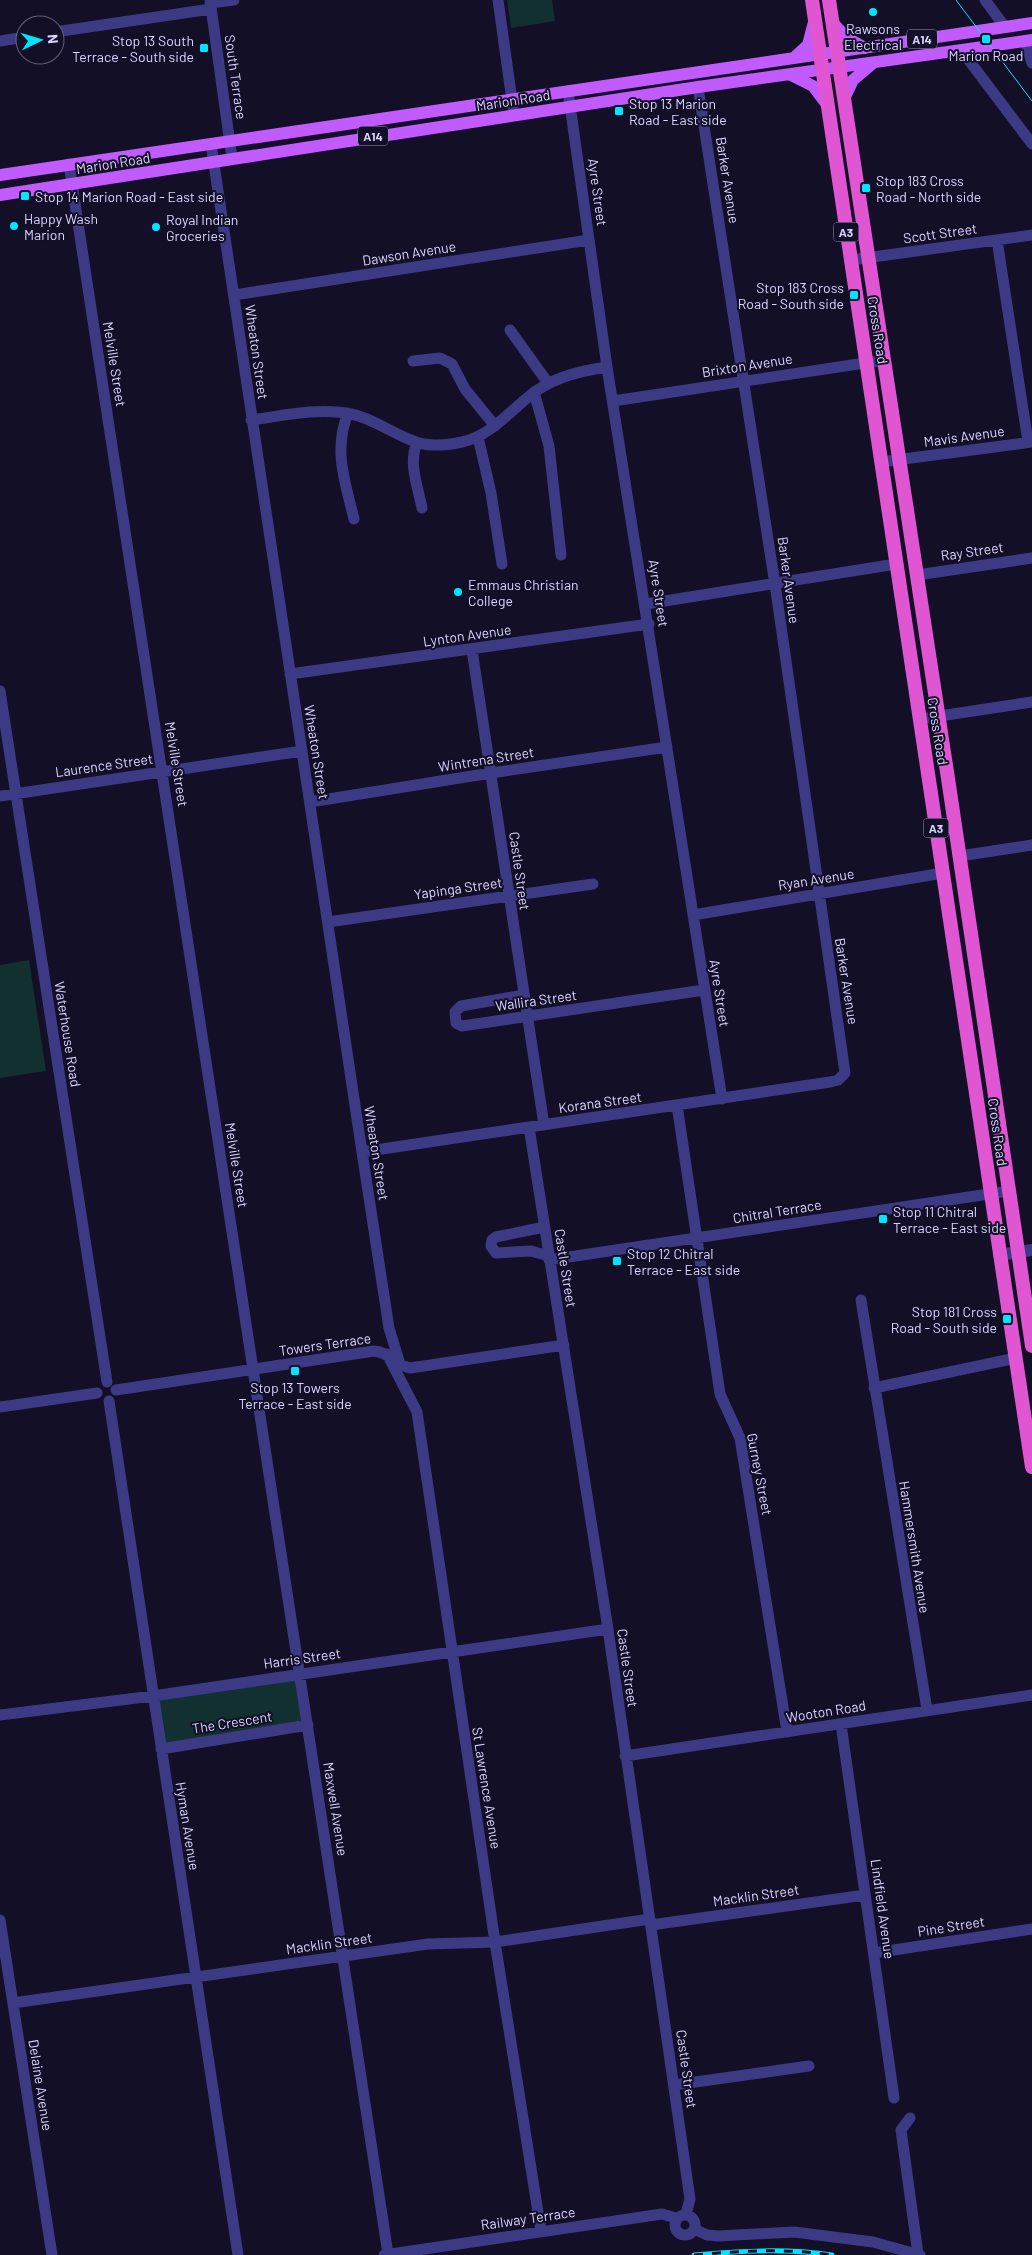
<svg xmlns="http://www.w3.org/2000/svg" width="1032" height="2255" viewBox="0 0 1032 2255" font-family="Barlow,sans-serif">
<rect width="100%" height="100%" fill="#130f26"/>
<path fill="#12302f" d="M507,0h45l3,21 -44,7z
M29,960l17,111 -46,7v-113z
M300,1674l7,51 -147,24 -7,-53z"/>
<g fill="none" stroke-linecap="round" stroke-linejoin="round">
<path stroke="#3d3a85" stroke-width="11" d="M210,0l22,158
M498,0l16,115
M985,0l20,27
M210,3l24,-3
M55,32l156,-23
M0,41l25,-4
M1025,41l7,22
M961,50l71,94
M568,91l39,276 115,732
M211,144l151,1008 27,176 11,36
M69,164l319,2090
M997,240l31,202
M851,260l181,-25
M234,295l355,-55
M510,330l38,53
M413,361l27,-3 12,6 13,25 30,37
M534,392l15,54 12,109
M613,401l272,-41
M348,413c-15,38 -3,68 6,106
M251,420c31,-4 64,-12 95,-7 26,4 46,21 70,29 14,5 32,3 46,0 30,-6 50,-34 74,-51 22,-15 45,-20 71,-24
M478,437l13,56 11,71
M417,443c-9,20 1,44 5,65
M881,462l151,-20
M917,575l115,-17
M646,604l250,-40
M472,650l72,475
M290,674l359,-50
M0,691l107,691
M920,719l112,-17
M0,796l302,-45
M310,802l181,-29 176,-26
M960,856l72,-11
M693,915l250,-42
M328,922l265,-38
M524,995l-63,11 -6,6 1,11 6,3 242,-36
M677,1105l43,289 20,44 47,294
M529,1127l79,502 82,570 -4,15
M362,1152l468,-70 8,-2 7,-7 -69,-482 -78,-504
M544,1227l-48,10 -4,3 -1,6 5,7 35,-2 18,5
M549,1260l460,-69
M861,1300l66,410
M387,1354l30,58 78,530 46,289
M874,1388l142,-30
M116,1390l258,-39c15,1 22,14 36,17l154,-23
M109,1401l129,854
M0,1407l97,-14
M0,1715l153,-19 455,-67
M841,1724l53,374
M161,1749l147,-24
M625,1756l407,-61
M0,1920l52,335
M651,1925l214,-30
M874,1953l158,-24
M13,2003l415,-59 67,-2 155,-23
M674,2085l135,-19
M910,2118l-9,12 17,124
M675 2225a10 10 0 1 1 20 0a10 10 0 1 1-20 0Z
M694,2229l13,6 11,1 76,-4 79,10 47,13
M384,2255l278,-41 14,4"/>
<path stroke="#3d3a85" stroke-width="12" d="M999,1255l33,-5"/>
<path stroke="#c25bff" stroke-width="12" d="M832,22l15,16 18,10
M794,58l14,-13 6,-23
M791,75l22,11 12,16
M844,99l9,-19 19,-16
M0,175l1032,-152
M0,195l698,-108 334,-47"/>
<path stroke="#e055d1" stroke-width="14" d="M812,0l220,1467
M829,0l120,785 83,561"/>
<path stroke="#00e5ff" stroke-width="1" d="M956,0l76,101"/>
<g stroke="#00e5ff" stroke-width="5">
<path id="rail" d="M694,2255c46,-4 92,-7 138,0"/>
</g>
<use href="#rail" stroke="#130f26" stroke-width="3" stroke-dasharray="9" stroke-linecap="butt"/>
</g>
<g fill="#00e5ff" stroke="#130f26" stroke-width="2">
<circle cx="873" cy="12" r="5"/>
<rect x="981" y="34" width="10" height="10" rx="2.5"/>
<rect x="199" y="43" width="10" height="10" rx="2.5"/>
<rect x="614" y="106" width="10" height="10" rx="2.5"/>
<rect x="861" y="183" width="10" height="10" rx="2.5"/>
<rect x="20" y="191" width="10" height="10" rx="2.5"/>
<circle cx="14" cy="226" r="5"/>
<circle cx="156" cy="227" r="5"/>
<rect x="849" y="290" width="10" height="10" rx="2.5"/>
<circle cx="458" cy="592" r="5"/>
<rect x="878" y="1214" width="10" height="10" rx="2.5"/>
<rect x="612" y="1256" width="10" height="10" rx="2.5"/>
<rect x="1002" y="1314" width="10" height="10" rx="2.5"/>
<rect x="290" y="1366" width="10" height="10" rx="2.5"/>
</g>
<g text-anchor="middle" dominant-baseline="central" stroke-width="4" stroke-linejoin="round" paint-order="stroke">
<g fill="#130f26" stroke="#9e99be" stroke-width="1">
<rect x="907" y="29.5" width="30" height="19" rx="4"/>
<rect x="358" y="126.5" width="30" height="19" rx="4"/>
<rect x="833.5" y="222.5" width="25" height="19" rx="4"/>
<rect x="923.5" y="818.5" width="25" height="19" rx="4"/>
</g>
<g font-size="12" font-weight="bold" fill="#d9d4ff">
<text x="922" y="39">A14</text>
<text x="373" y="136">A14</text>
<text x="846" y="232">A3</text>
<text x="936" y="828">A3</text>
</g>
<g font-size="14" fill="#d9d4ff" stroke="#130f26" text-anchor="start">
<text x="873" y="28" text-anchor="middle">Rawsons<tspan x="873" dy="16">Electrical</tspan></text>
<text x="194" y="40" text-anchor="end">Stop 13 South<tspan x="194" dy="16">Terrace - South side</tspan></text>
<text x="986" y="55" text-anchor="middle">Marion Road</text>
<text x="629" y="103">Stop 13 Marion<tspan x="629" dy="16">Road - East side</tspan></text>
<text x="876" y="180">Stop 183 Cross<tspan x="876" dy="16">Road - North side</tspan></text>
<text x="35" y="196">Stop 14 Marion Road - East side</text>
<text x="24" y="218">Happy Wash<tspan x="24" dy="16">Marion</tspan></text>
<text x="166" y="219">Royal Indian<tspan x="166" dy="16">Groceries</tspan></text>
<text x="844" y="287" text-anchor="end">Stop 183 Cross<tspan x="844" dy="16">Road - South side</tspan></text>
<text x="468" y="584">Emmaus Christian<tspan x="468" dy="16">College</tspan></text>
<text x="893" y="1211">Stop 11 Chitral<tspan x="893" dy="16">Terrace - East side</tspan></text>
<text x="627" y="1253">Stop 12 Chitral<tspan x="627" dy="16">Terrace - East side</tspan></text>
<text x="997" y="1311" text-anchor="end">Stop 181 Cross<tspan x="997" dy="16">Road - South side</tspan></text>
<text x="295" y="1387" text-anchor="middle">Stop 13 Towers<tspan x="295" dy="16">Terrace - East side</tspan></text>
</g>
<g font-size="14" fill="#d9d4ff" stroke="#130f26">
<text transform="translate(236 77) rotate(82)">South Terrace</text>
<text transform="translate(513 100) rotate(-9)">Marion Road</text>
<text transform="translate(113 163) rotate(-9)">Marion Road</text>
<text transform="translate(728 180) rotate(81)">Barker Avenue</text>
<text transform="translate(598 192) rotate(82)">Ayre Street</text>
<text transform="translate(940 233) rotate(-8)">Scott Street</text>
<text transform="translate(409 253) rotate(-9)">Dawson Avenue</text>
<text transform="translate(878 330) rotate(81)">Cross Road</text>
<text transform="translate(257 352) rotate(82)">Wheaton Street</text>
<text transform="translate(115 364) rotate(81)">Melville Street</text>
<text transform="translate(747 365) rotate(-9)">Brixton Avenue</text>
<text transform="translate(964 436) rotate(-8)">Mavis Avenue</text>
<text transform="translate(972 551) rotate(-8)">Ray Street</text>
<text transform="translate(789 580) rotate(82)">Barker Avenue</text>
<text transform="translate(659 593) rotate(81)">Ayre Street</text>
<text transform="translate(467 635) rotate(-8)">Lynton Avenue</text>
<text transform="translate(938 731) rotate(81)">Cross Road</text>
<text transform="translate(317 752) rotate(81)">Wheaton Street</text>
<text transform="translate(486 759) rotate(-9)">Wintrena Street</text>
<text transform="translate(177 764) rotate(81)">Melville Street</text>
<text transform="translate(104 765) rotate(-8)">Laurence Street</text>
<text transform="translate(520 871) rotate(82)">Castle Street</text>
<text transform="translate(816 879) rotate(-9)">Ryan Avenue</text>
<text transform="translate(458 888) rotate(-8)">Yapinga Street</text>
<text transform="translate(847 981) rotate(81)">Barker Avenue</text>
<text transform="translate(720 993) rotate(81)">Ayre Street</text>
<text transform="translate(536 1000) rotate(-8)">Wallira Street</text>
<text transform="translate(68 1034) rotate(81)">Waterhouse Road</text>
<text transform="translate(600 1102) rotate(-8)">Korana Street</text>
<text transform="translate(998 1132) rotate(82)">Cross Road</text>
<text transform="translate(377 1153) rotate(81)">Wheaton Street</text>
<text transform="translate(237 1165) rotate(81)">Melville Street</text>
<text transform="translate(777 1211) rotate(-9)">Chitral Terrace</text>
<text transform="translate(566 1268) rotate(81)">Castle Street</text>
<text transform="translate(325 1344) rotate(-8)">Towers Terrace</text>
<text transform="translate(760 1474) rotate(79)">Gurney Street</text>
<text transform="translate(915 1547) rotate(81)">Hammersmith Avenue</text>
<text transform="translate(302 1658) rotate(-8)">Harris Street</text>
<text transform="translate(628 1668) rotate(82)">Castle Street</text>
<text transform="translate(826 1711) rotate(-9)">Wooton Road</text>
<text transform="translate(232 1722) rotate(-9)">The Crescent</text>
<text transform="translate(487 1788) rotate(81)">St Lawrence Avenue</text>
<text transform="translate(336 1809) rotate(81)">Maxwell Avenue</text>
<text transform="translate(188 1826) rotate(81)">Hyman Avenue</text>
<text transform="translate(756 1895) rotate(-8)">Macklin Street</text>
<text transform="translate(883 1909) rotate(82)">Lindfield Avenue</text>
<text transform="translate(951 1926) rotate(-9)">Pine Street</text>
<text transform="translate(329 1943) rotate(-8)">Macklin Street</text>
<text transform="translate(687 2069) rotate(82)">Castle Street</text>
<text transform="translate(41 2085) rotate(81)">Delaine Avenue</text>
<text transform="translate(528 2218) rotate(-8)">Railway Terrace</text>
</g>
</g>
<g transform="translate(40 40) rotate(85)"><circle r="24" fill="#130f26" stroke="#625e7d"/>
<path d="M0-4L9 19L0 12L-9 19Z" fill="#00e5ff"/>
<text y="-8" font-size="14" font-weight="bold" text-anchor="middle" fill="#d9d4ff">N</text>
</g>
</svg>
